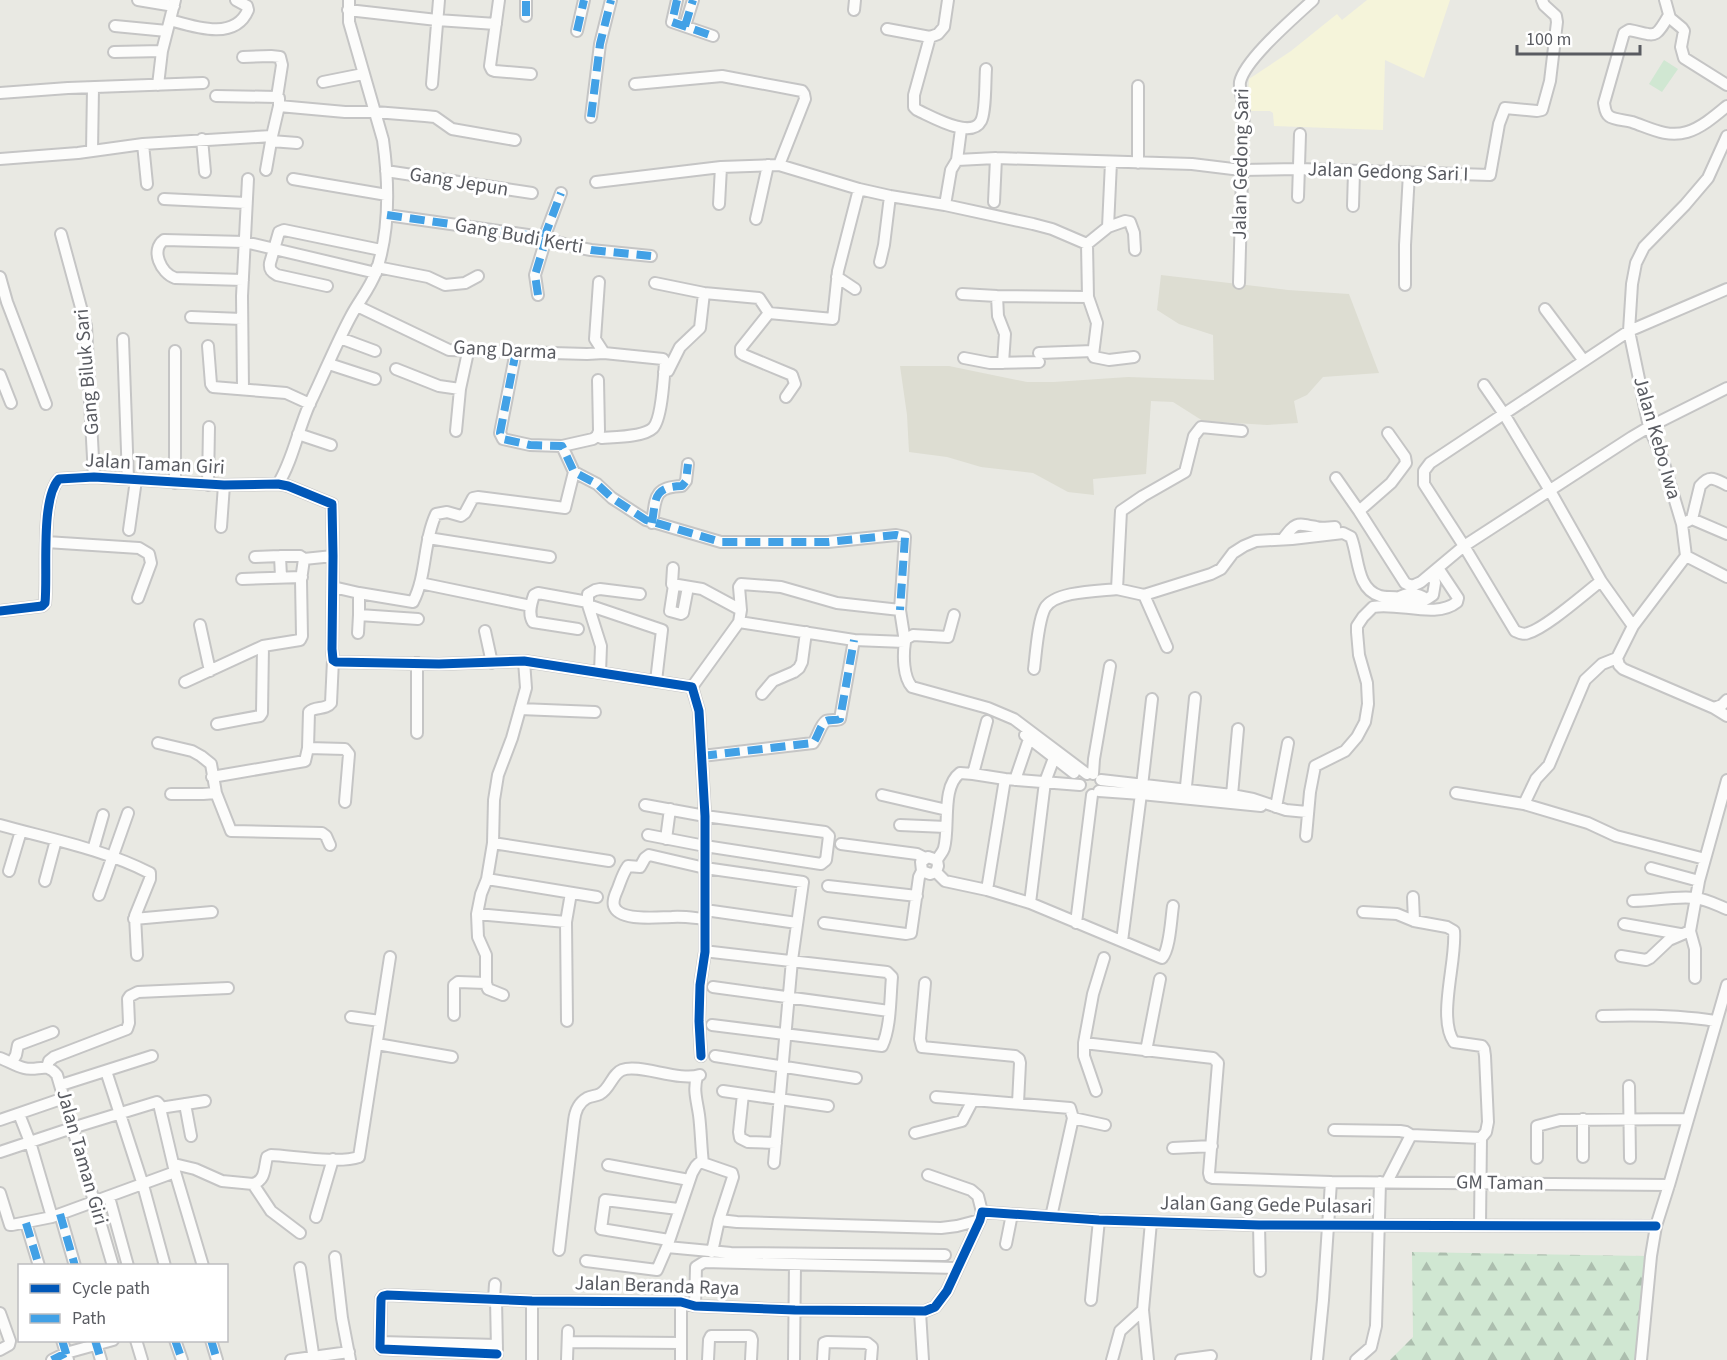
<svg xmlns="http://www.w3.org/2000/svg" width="1727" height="1360" viewBox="0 0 1727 1360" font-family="'Source Sans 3',sans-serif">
<defs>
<pattern id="forest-firs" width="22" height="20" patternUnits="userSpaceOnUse" patternTransform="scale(1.5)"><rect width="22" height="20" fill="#d0e7d2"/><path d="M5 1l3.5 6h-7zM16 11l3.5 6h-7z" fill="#acbeae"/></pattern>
</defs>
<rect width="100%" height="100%" fill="#e9e9e3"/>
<path fill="#f5f4da" d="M1367,0h83l-26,78 -39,-18 -2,70 -109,-4 -1,-13 -3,-2h-23l2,-32 42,-28 46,-37 5,6z"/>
<path fill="#ddddd2" d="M1161,275l127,15 61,4 30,79 -56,4 -16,18 -13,6 4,22 -31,2 -64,-4 -30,-19 -22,-1 -5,73 -53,5 1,16 -26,-3 -35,-19 -52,-6 -34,-10 -38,-5 -2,-37 -7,-49h49l78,16h27l74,-5 86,3 -1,-45 -34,-11 -22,-14z"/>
<path fill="url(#forest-firs)" d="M1412,1252l233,4 -9,104h-246l23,-23z"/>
<path fill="#d0e7d2" d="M1664,60l14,9 -16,23 -13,-8z"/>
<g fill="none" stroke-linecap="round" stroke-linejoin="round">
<g stroke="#c5c5c5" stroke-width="14">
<path id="minor" d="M138,0l36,6
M499,0l-9,66 2,4 3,1 36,3
M677,0l-5,22 41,14
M1665,0l5,18 12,10 2,3 -3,16 3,11 43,27
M348,10l89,10 59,4
M854,10l1,-10
M1669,15c-15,26 -13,20 -40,15l-5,3 -20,70c1,5 1,10 5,13 5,4 16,4 23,6 18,6 35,16 55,10 14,-4 28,-16 40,-26
M526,16v-16
M170,20c25,7 65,21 78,-10l-1,-4 -11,-6
M115,26l52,5
M685,26l8,-26
M887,29l43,8 8,-3 6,-7 4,-27
M577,31l7,-31
M930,37l-16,58v12l3,3c14,6 54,30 64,11 5,-9 4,-40 5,-52
M114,52l48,-1
M243,57l28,-1 9,1 2,8 -5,32
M323,82l40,-8
M432,84l7,-84
M635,84l87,-8 80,15 2,3 1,5 -26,66
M158,85l4,-34 13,-51
M1138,86v77
M0,93l68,-5 135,-5
M279,106l66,6h30l50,4 10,1 17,12 63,11
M591,117l9,-73 11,-44
M1727,136l-19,42 -23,27 -41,42 -8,16 -4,21 -3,47 20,96 13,30 20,67 4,32 -53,70 -16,32 2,7 4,4 91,39 13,8
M202,139l3,33
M271,141l26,2
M143,144l4,40
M92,151l1,-63
M0,159l78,-6 65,-9 129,-8 7,-30v-8l-2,-1 -61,-1
M957,160l4,-31
M1111,162l-3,65 -21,17 -35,-15 -19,-5 -88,-19 6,-35 6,-10 39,-2 196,6 49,6 58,-1 191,6 9,-51 6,-16 32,3 5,-1 8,-29 7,-59 -1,-6 -12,-11 -2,-5
M266,170l6,-34
M386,171l146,22
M293,179l94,16
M596,182l125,-15 58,-2 80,24 31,7 55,9
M1298,197l2,-63
M164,199l82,4
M994,202l2,-44
M719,204l2,-37
M1353,206l1,-34
M387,215l148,21 40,11 16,3 60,6
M756,219l12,-54
M1108,227l17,-6 5,1 4,11 1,17
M61,234l25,92 8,151
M544,238l17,-45
M1087,244l1,53 9,26 -4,32 1,2 15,3 25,-3
M880,262l4,-17 6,-49
M377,267l51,10 17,8 20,-2 13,-7
M0,277l7,25 39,102
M837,277l18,12
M243,280l-68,-2c-14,-5 -25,-28 -11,-38l81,2 131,31
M599,282l-4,57 9,14
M655,283l49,10 55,5 10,15
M1239,283l5,-177c-2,-8 -5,-16 -4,-24 5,-23 55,-65 73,-82
M1405,285v-40l4,-72
M327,286l-50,-11c-5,-3 -8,-5 -7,-12l9,-31 5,-2 97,20
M962,294l35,2 91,1
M538,295l-3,-20 11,-36
M997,296l1,20 7,18 -2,29
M357,306l92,44 138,4 17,-1 59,6 2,3c-1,13 -3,57 -12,66 -9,9 -38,9 -51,10l-5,-2
M1545,309l39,52
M191,317l51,2
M340,338l35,13
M123,339l5,140
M208,346l3,38 2,3 73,6 24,11
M175,351v132
M516,351l-16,82 3,6 27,6 32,1 12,26 23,12 15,14 34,22 75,22h107l68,-7 9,2 -5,73
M1039,353l54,-2
M964,358l26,5 49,-1
M329,364l46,15
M396,369l43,17 21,3
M664,372l4,-1 12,-24 20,-19 4,-35
M0,375l11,28
M1484,385l20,29 45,75 52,92 32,45
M243,389l-1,-93 6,-117
M786,397l9,-13 -3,-9 -48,-20 -3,-2v-5l28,-35 64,6 5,-48 21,-82
M456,431l4,-42 8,-37
M298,434l33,11
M562,446l31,-7 4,-3 2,-5 -1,-51
M1336,478l23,33 46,72c6,4 10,2 16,-1l43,-36 168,-109 17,-10 78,-39
M278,484c15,-24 20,-55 32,-81 14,-29 26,-59 41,-87 8,-15 19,-28 25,-44 14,-41 13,-89 7,-132l-34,-118v-22
M208,485l1,-58
M1359,511l32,-28 15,-20 -1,-6 -17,-24
M1692,519l35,15
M652,523c4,-25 1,-36 30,-37l4,-5 2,-17
M1682,524l10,-5 8,-33c10,-12 15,-7 27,-1
M221,527l3,-42
M129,530l7,-50
M428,538l122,19
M1283,539c13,-17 13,-16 33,-12 6,2 13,0 19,0
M46,542l93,6 10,6 2,9 -13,35
M1686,556l41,21
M255,557l25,-1
M673,568l-1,16 30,5 39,21
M281,577l-1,-21h20l4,3
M242,579l60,-2
M1601,581c-17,13 -55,47 -73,52 -5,2 -8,0 -13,-2l-51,-85 -40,-62v-13l6,-8 199,-132 98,-42
M420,583l111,23
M674,585l-4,26 11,3 2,-1 5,-26
M333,587l26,6 54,9c14,-27 10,-60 23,-88l11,-2 14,4 4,-3 8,-15 5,-1 87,11 9,-36
M1117,589l27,6 23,52
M359,593v22l59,4
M1144,595l67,-21 10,-5 12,-16 11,-7 12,-5 36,-2 51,-6 8,4c8,20 5,52 29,59 6,2 13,0 19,2 15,6 19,8 34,-3l2,-12 -2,-10
M1398,598c9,-6 20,-5 28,1
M588,605l74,25 -6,51
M0,611l42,-5 3,-3c3,-29 -5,-104 14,-124l35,-2 130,8 54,-1 10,2 44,18 1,52 -1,93 1,11 3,2 103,2 85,-3 168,26 7,24 6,105v136l-5,33 -1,36 2,35
M739,622l115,18 51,2c-2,13 -2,35 7,45l76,21 26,11 73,55
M200,625l10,46
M578,629l-45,-7c-5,-8 -2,-18 1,-27l4,-2 50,9
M485,631l7,32
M358,633l1,-18
M905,642l1,-3 7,-4 35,2 6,-22
M417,663v70
M1034,669c2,-16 4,-48 11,-61 10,-17 54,-17 72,-19l4,-78 22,-15 42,-24 9,-36 7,-9 41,4
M600,673l1,-27 -13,-41v-11l7,-4 5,-1 40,5
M185,682l78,-36 37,-6 2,-4 -1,-56 3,-21 29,-3
M692,687l47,-65 2,-12 -2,-23 2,-3 40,3 56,16 63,7 5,32
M762,694l11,-13 21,-9 5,-4 3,-6 4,-30
M1714,708l8,-3 5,-5
M520,709l75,3
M987,721l-14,53 32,5 75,6
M217,724l43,-8 2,-3 1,-67
M1025,735l49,38
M158,743l34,8 9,5 10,8 5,29 15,38 91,2 4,3 4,9
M308,748l37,1 4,5 -4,48
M702,756l111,-13c5,-6 7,-18 13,-22 4,-2 10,0 14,-2l14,-79
M1093,774l1,-15 16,-93
M212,777l93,-16 3,-13 1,-36c6,-6 17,-2 22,-9l2,-43
M1015,780l14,-41
M1101,780l131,15 21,4 33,11 21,2
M1099,791l42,3 120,12
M1456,793l68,11 64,19 28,13 89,23
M171,794h32l13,-1
M882,795l65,15
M1232,795l6,-66
M1185,796l10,-98
M1524,804l12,-25 13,-14 36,-85 17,-16 15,-6
M645,805l60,11 120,16 4,4 -3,24 -5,4 -116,-18 -57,-11
M1276,807l12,-64
M0,825c50,14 103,24 150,48v6l-15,37 2,39
M900,825l46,2
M1306,836l4,-44 5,-26 30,-15 12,-14 8,-15 3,-18 -1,-21 -8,-28 -2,-23v-6l6,-9 10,-10c26,-5 63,12 84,-5l1,-4 -20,-30
M666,839l4,-30
M493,843l116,18
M841,844l76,10 8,4
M93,850l10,-35
M937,860c2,-4 6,-8 7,-12 6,-21 -3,-61 16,-75l13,1
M1651,868l48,13
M9,871l12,-40
M936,872l9,9 42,9 43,13 132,55c8,-9 9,-39 11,-52
M487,879l110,18
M45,881l11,-41
M828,886l89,10
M987,890l18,-111
M99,895l29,-82
M1413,897l1,24
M1633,901c20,0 41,-5 62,-3 11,1 22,7 32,11
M1030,903l15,-121 9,-24
M712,911l85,12
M1363,912l34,2 17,7 33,6 7,4c3,29 -17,87 0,111l28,4 2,3 1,7 3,66 -2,10 -5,6 -1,86
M477,914l89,8
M134,919l78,-7
M705,919c-11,-1 -22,-3 -33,-2 -13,0 -53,5 -58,-11 -2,-6 2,-13 4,-18 3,-8 5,-15 10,-22l12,1 5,-9 4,-3 56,13 98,14 -11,78 -18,203
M824,923l82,11 5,-1 8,-56 3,-6 -1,-9 7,-5 9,3 1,6 -2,6 -6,2 -8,-3
M1076,923l16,-128
M1624,924l56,10
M1690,931l5,18v29
M1122,941l20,-155 10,-87
M1621,956l25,4 4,-2 19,-18 21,-9 9,-50 28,-101
M925,983l-5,56 2,8 93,9 4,3 1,4 -2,40
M713,987l176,24
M503,995l-15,-6 -2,-6v-28l-8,-18 -1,-23 4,-20 6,-15 6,-36 1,-43 4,-25 14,-37 14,-50 -2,-27
M454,1015v-30l4,-3 28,1
M1602,1016c39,-1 76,-1 113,5
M351,1017l29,4
M567,1021l-1,-99 5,-29
M712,1025l170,21c9,-19 8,-48 10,-69l-5,-5 -175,-20
M1084,1043l129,15 5,5 -9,110 1,4 3,1 118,4 338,3
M377,1044l75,13
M1146,1051l14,-72
M715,1056l141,22
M0,1058c8,3 16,8 24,10 14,4 22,-7 33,7l56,191
M12,1062l4,-7 2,-10 35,-13
M47,1067l2,-6 5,-4 73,-28 2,-6 -1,-24 2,-3 8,-4 90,-4
M106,1071l37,114 22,81
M697,1077c-4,13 0,24 2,38 2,15 2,32 4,48
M61,1085l91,-29
M1629,1086l1,72
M723,1091l105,15
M1096,1091l-12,-35v-13l9,-49 11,-36
M743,1094l-4,38 1,6 8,4 28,1
M936,1097l134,11 3,10 -22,99
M185,1104l6,32
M160,1108l45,-7
M19,1114l11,28 22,75
M1073,1118l32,7
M1583,1119v38
M0,1120l64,-22
M1334,1130l66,1 6,1 5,3
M915,1133l47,-12 11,-21
M1173,1148l39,-2
M0,1152l72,-24 85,-26 2,2 16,68 28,94
M1537,1158v-32l23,-6 128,-1
M174,1164l21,5 27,12 31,3c13,-4 11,-16 14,-27l4,-2c22,1 68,9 88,2l31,-200
M608,1165l81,15
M928,1175l43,15 7,6 4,16
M1387,1182l24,-47 70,3
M253,1184l18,27 29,22
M0,1193l10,32h2l40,-8 123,-45
M109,1197l19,69
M60,1214l15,52
M316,1217l17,-58
M26,1223l13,43
M1259,1225l1,46
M669,1240l-68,-11 4,-29 73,9
M1006,1244l6,-30
M667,1247l25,-74 4,-7 3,-3h4l29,10 1,4 -14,43 18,2 204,6 16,-2 23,-6
M559,1250l15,-129c1,-9 4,-18 13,-23 4,-2 9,-2 13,-4 10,-5 12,-20 22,-24 17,-7 57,12 78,5
M712,1252l7,-32
M335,1257l7,61 8,42
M586,1261l71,9 10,-23 64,6 214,2
M300,1268l14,92
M494,1299l1,-15
M496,1299l1,51
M1091,1300l8,-80
M532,1301v59
M695,1306l1,-39 8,-5 253,6
M1143,1310l5,50
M920,1312l3,48
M0,1313l10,28 -1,4 -9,5
M62,1340l6,20
M95,1340l6,20
M136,1340l6,20
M175,1340l7,20
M211,1340l6,20
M380,1342l117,3
M568,1342l113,1
M497,1354l-115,-5 -2,-2 1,-48 2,-3 4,-1 145,6 149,1 14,4 100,4 130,1 10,-4 12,-16 33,-71 2,-8 117,8 160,5 397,1
M52,1360l14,-7 47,-13
M291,1360l58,-8
M567,1360l1,-29
M681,1360v-58
M708,1360l1,-20 2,-4h38l2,1 1,3 -1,20
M794,1360l1,-96
M823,1360l1,-17 3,-1 40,1 5,4 -1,13
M1112,1360l8,-29 23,-21 8,-88
M1181,1360l30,-4
M1317,1360l6,-60 8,-118
M1356,1360l15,-13 5,-21 4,-144
M1641,1360l10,-104 5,-30 13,-41 58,-200"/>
</g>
<use href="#minor" stroke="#fcfcfb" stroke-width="10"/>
<path stroke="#42a1e6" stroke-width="8" stroke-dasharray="15 8" stroke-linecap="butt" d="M677,0l-5,22 41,14
M526,16v-16
M685,26l8,-26
M577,31l7,-31
M591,117l9,-73 11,-44
M387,215l148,21 40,11 16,3 60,6
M544,238l17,-45
M538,295l-3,-20 11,-36
M516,351l-16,82 3,6 27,6 32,1 12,26 23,12 15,14 34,22 75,22h107l68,-7 9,2 -5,73
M652,523c4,-25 1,-36 30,-37l4,-5 2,-17
M702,756l111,-13c5,-6 7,-18 13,-22 4,-2 10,0 14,-2l14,-79
M60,1214l15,52
M26,1223l13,43
M62,1340l6,20
M95,1340l6,20
M175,1340l7,20
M211,1340l6,20
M52,1360l14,-7"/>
<g stroke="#fff" stroke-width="13">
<path id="cycleway" d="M0,611l42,-5 3,-3c3,-29 -5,-104 14,-124l35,-2 130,8 54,-1 10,2 44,18 1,52 -1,93 1,11 3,2 103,2 85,-3 168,26 7,24 6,105v136l-5,33 -1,36 2,35
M497,1354l-115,-5 -2,-2 1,-48 2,-3 4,-1 145,6 149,1 14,4 100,4 130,1 10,-4 12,-16 33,-71 2,-8 117,8 160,5 397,1"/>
</g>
<use href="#cycleway" stroke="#0057b8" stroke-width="9"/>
</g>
<g text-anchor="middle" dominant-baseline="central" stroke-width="6" stroke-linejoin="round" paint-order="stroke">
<g font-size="20" fill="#595b61" stroke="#fff">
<text transform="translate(1241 164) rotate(-89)">Jalan Gedong Sari</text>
<text transform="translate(1388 172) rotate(2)">Jalan Gedong Sari I</text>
<text transform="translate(459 182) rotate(9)">Gang Jepun</text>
<text transform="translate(519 236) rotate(10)">Gang Budi Kerti</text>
<text transform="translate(505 350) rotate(3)">Gang Darma</text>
<text transform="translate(87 372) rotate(-95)">Gang Biluk Sari</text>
<text transform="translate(1657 438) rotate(74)">Jalan Kebo Iwa</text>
<text transform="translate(155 464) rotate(3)">Jalan Taman Giri</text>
<text transform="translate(82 1157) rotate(74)">Jalan Taman Giri</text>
<text transform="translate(1500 1183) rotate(1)">GM Taman</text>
<text transform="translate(1266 1205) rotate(1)">Jalan Gang Gede Pulasari</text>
<text transform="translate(657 1286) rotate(2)">Jalan Beranda Raya</text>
</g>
</g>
<rect x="18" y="1264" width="210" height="78" fill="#ffffff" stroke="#bdbdc0" stroke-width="1.5"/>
<rect x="30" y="1284" width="30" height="9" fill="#0057b8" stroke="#bdbdc0" stroke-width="1.5"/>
<text x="72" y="1294" font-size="18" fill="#595b61">Cycle path</text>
<rect x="30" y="1314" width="30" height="9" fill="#42a1e6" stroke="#bdbdc0" stroke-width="1.5"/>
<text x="72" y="1324" font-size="18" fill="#595b61">Path</text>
<path d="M1517 45v9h123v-9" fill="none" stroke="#595b61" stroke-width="3"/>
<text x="1526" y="45" font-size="18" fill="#595b61" stroke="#ffffff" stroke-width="4.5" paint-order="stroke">100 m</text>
</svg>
